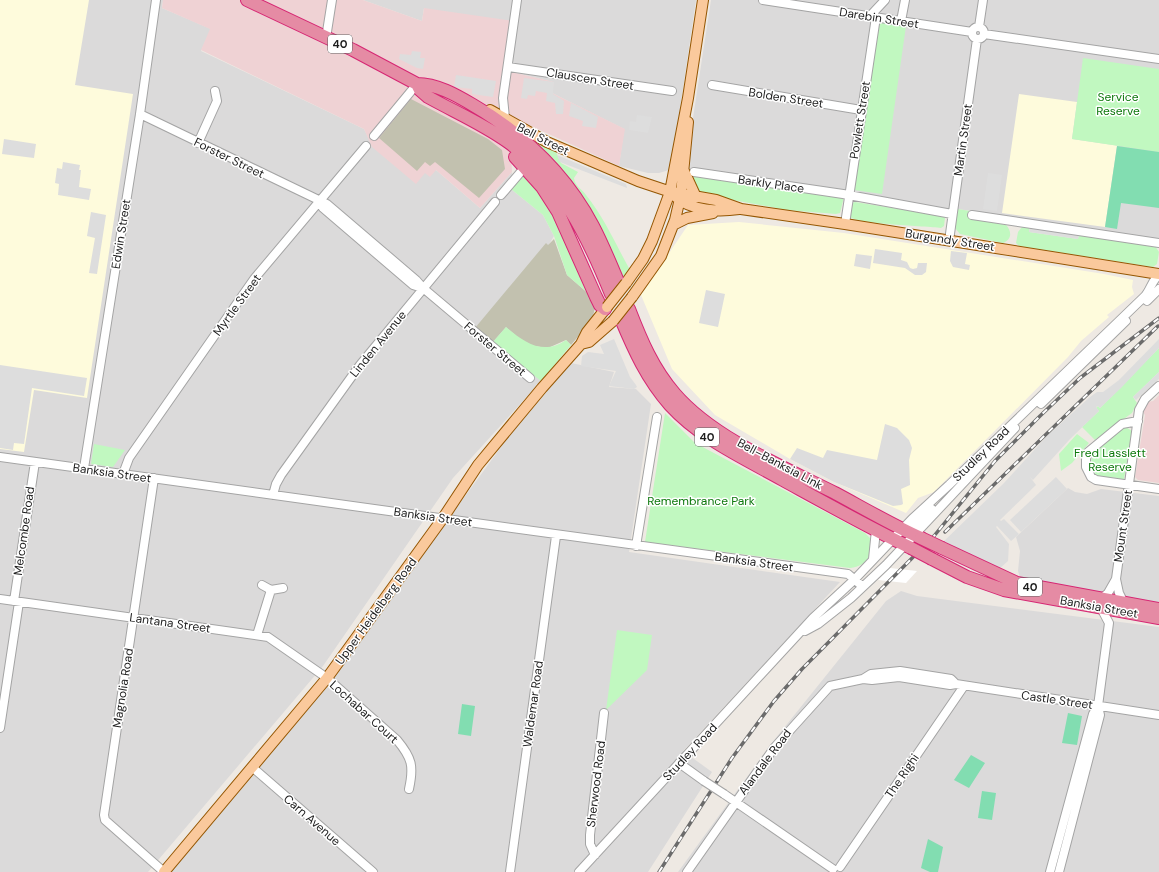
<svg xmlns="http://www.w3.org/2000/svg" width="1159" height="872" viewBox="0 0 1159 872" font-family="'DM Sans',sans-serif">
<rect width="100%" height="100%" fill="#eee9e3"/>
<path fill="#dbdada" d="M0,0h163l-1,8 49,21 -10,22 163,78 9,18 52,26 11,-3 44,38 32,-36 -1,17 32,26 11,21 -6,10 -2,-2 -16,127 11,10 -88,97 -130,188 -175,206h-148z
M363,0h333l-23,157 -4,13 -10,3h-11l-29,-7 5,-37 -72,-36 1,-11 -37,-9 -92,-65 -2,13z
M711,0h448v241l-127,-21 -74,-11 -1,3 -60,-9 -2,-3 -207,-30 1,-26z
M571,363l43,9 -5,15 27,2 15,15 -22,148 211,30 -157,169 29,21 -64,100h-478l88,-103 161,-210 88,-120z
M1068,488l7,4 12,2 14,-5 58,7v110l-139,-28 -2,-7 2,-20 -4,-14z
M901,591l16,5 242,31v245h-481l93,-128 115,-143z"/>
<path fill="#efd2d4" d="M163,0h200l59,21 2,-13 90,13 -6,46 8,6 38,9 -2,11 73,36 -6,37 -110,-50 3,56 -32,36 -44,-38 -6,7 -5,-4 -9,11 -44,-37 -8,-18 -163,-79 9,-21 -48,-21z
M1159,395v88l-21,-3 -3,-3 10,-62 -2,-3 1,-4 3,-6 6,-1z"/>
<path fill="#fefbdc" d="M0,0h89l-14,85 58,9 -46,304 -53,-8 -10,62 -24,-3z
M1019,94l58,8 -5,37 48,7h-3l-12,81 -103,-14z
M739,222l105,11 260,41 29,6 -1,7 2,7 -27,21 2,2 -28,24 -13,16 -134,135 -16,6 -12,15 -72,-31 -44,-23 -75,-44 -43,-46 -31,-74 47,-70z"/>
<path fill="#c2c1af" d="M411,99l77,40 14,11 3,19 -26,29 -44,-36 -5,4 -5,-4 -8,9 -38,-33z
M554,239l13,36 23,20 5,13 -3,12 -21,25 -5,-5 -18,8 -14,-2 -13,-6 -15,-13 -14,16 -17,-15 71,-85 2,2z"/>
<path fill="#c1f8c0" d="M879,21l27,5 -24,168 -28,-4z
M1083,58l76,11v83l-87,-13z
M538,143l18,9 5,11 17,9 -4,6c1,8 7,10 12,17 18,22 30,50 44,75l-8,9 -86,-134z
M688,170l156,27 -4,16 -4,1 -49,-4 -86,-16z
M525,174l15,14 50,107 -23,-20 -13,-39 -11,-21 -32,-26z
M855,202l88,14 2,2 -1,8 -3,2c-15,-2 -83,-4 -91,-11l2,-14z
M958,209l12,2 -1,7 37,7c6,6 6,15 -3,18l-43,-9 -5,-6z
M1022,227h8l-1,5 49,7 1,-5 76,12 4,6 -2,12 -4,3 -134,-21 -3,-3 2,-11z
M506,327c18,15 37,29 60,13l5,5 -30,36 -49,-38z
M1159,348v24l-26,25 4,6 -5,10 -37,27 -13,-13 17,-16 -3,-3 2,-2 2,2z
M665,413l30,30 170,90 7,7c-2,17 -3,25 -22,28l-205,-26z
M1126,427l6,4 -8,48 -4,1 -2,-2 -22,-2c-13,-17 2,-27 14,-38 5,-4 10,-9 16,-11z
M1077,434l12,9 -17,20 -11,8 -2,-17z
M94,444l31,6 -12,17 -22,-3z
M617,630l35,5 -5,35 -41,40z"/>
<path fill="#82ddb1" d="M1117,146l42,6v56l-38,-5 -4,26 -12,-2z
M462,704l13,2 -4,30 -13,-2z
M1068,713l14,3 -5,29 -15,-2z
M971,755l14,8 -16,25 -15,-8z
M982,791l14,2 -4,27 -14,-2z
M928,839l15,8 -5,25h-8l-9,-4z"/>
<path fill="#ddd" d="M412,51l9,1 -1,6h5l-2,11 -6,-1 -18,-9 1,-5 11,1z
M456,75l40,6 -3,16 -21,-3v-5l-18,-2z
M524,78l30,4 -1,12 11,7 -1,13h-7l-1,-11 -9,-2 1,-8 -11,-2 -1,5 -7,-1 -1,4 -6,-1z
M571,103l27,14 -2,11 -14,-2 1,-5 -14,-5z
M637,115l15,2 -4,16 -19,-3 1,-9 6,1z
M4,139l32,5 -2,14 -32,-4z
M557,155l69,29 1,4 -67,-26z
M63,162l17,3 -1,5h2l-2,17 12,2 -2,11 -31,-5 1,-11 -4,-1 2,-15 5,1z
M988,173l14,2 -5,36 -14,-2z
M91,212l15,3 -9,59 -8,-1 6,-35 -8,-2z
M1030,227l49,7 -1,5 -49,-7z
M875,249l27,4 -1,7 6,2 3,6 3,1 4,-1 1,-5h9l-1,9 -4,3h-7l-10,-7 -32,-5z
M951,251l16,2 -2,11 5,1 -1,5 -16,-3 -3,-6z
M856,254l16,2 -2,13 -16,-3z
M706,290l19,4 -7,33 -19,-4z
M614,339l16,38 6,8 1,2 -3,2 -25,-3 7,-15 -35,-5 1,-10 6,-4 16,2 -4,-9z
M1159,339v9l-38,40 -21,20 -2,-2 -2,1 3,4 -29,28 -37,41 -3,-3 6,8 -36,35 1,1 3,-2 15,15 -8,7 -14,-15 -1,1 13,17 -1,17 -9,8 -57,-26 61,-59 46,-50 41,-37 7,-5h6l16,-12z
M0,365l87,13 -3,18 -52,-8 -8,56 -10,-1 -1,7 -13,-2z
M1159,372v7l-23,21 -3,-3z
M885,424l12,4 12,12 3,8 -3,12 1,25 -9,4 2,15 -2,1 -8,1 -59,-24 -44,-23 7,-11 26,10 4,-8 50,10z
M1056,477l11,12 -46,43 -11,-12z"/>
<path fill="#fff" d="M890,568l27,3 -11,12 -28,-3z"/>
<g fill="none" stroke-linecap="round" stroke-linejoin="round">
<g stroke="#a4a4a4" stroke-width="10">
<path id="minor" d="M763,0l209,32
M870,16l15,-16
M901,21l4,-21
M972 33a6 6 0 1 1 12 0a6 6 0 1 1-12 0Z
M979,27l4,-27
M984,34l175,25
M326,38l6,-38
M508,67l164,24
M712,85l149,25
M140,114l187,90 89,76 7,8 107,90
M505,118l-2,-20 14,-98
M374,136l43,-52
M198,143l19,-42 -2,-10
M694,172l149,22 109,20
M501,195l24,-28
M319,202l4,6 90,77 9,3
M972,215l187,28
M845,224l31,-207
M949,241l28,-202
M1147,301l12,-12
M1041,404l85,-83
M1138,421l-16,3 -34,28 -2,7v8l5,10 5,3 63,9
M0,457c283,39 565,79 848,117l14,12
M84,468l56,-354 16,-114
M123,474l6,-16 125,-179 112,-133
M154,478l-50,337 1,5 59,52
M273,495l3,-11 5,-9 79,-110 135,-163
M905,532l27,-23
M636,546l21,-129
M873,559l3,-29
M1116,579l3,14 5,10
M262,585l9,5
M0,599l268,38 59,41 70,62c15,18 17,26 12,49
M1101,599l7,-6 8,-14 23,-169 6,-11 14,-13
M14,601l21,-139
M805,631l13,-7 33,-26 35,-33 129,-137
M257,635l14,-45 12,-2
M863,679l9,1 27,-3 51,8 6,-1 203,31
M0,728l19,-126
M679,763l25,18
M252,767l121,105
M724,794l109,75
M595,855l-5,-11v-9l14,-122
M840,867l124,-181
M510,872l46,-336
M579,872l234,-254 41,-38 58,-61 37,-34 196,-189c6,-7 7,-16 14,-21
M687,872l87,-124 56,-62 33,-7 8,-5 29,-3 51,8 5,5
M1050,872l43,-158 5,-8
M1059,872l41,-157 -2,-9 11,-83 -8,-15"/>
</g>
<g stroke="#945602" stroke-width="12">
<path id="major" d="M490,110l57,32 91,39 33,11 45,8 25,9 104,15 314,50
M684,171l12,26
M676,197c16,14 42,15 63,12
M673,225l14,-7 26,-5
M626,283l17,-24 9,-18 18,-49 18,-94 15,-98
M632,297l29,-41 14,-36 6,-26 7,-72
M581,344l8,-2 24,-21
M164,872l163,-194 116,-160 35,-53 64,-77 39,-44 6,-12 20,-25"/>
</g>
<g stroke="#d62673" stroke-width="14">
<path id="highway" d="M247,0l106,50 64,34c20,0 39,11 56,21 50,29 93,70 120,121 10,19 18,39 26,58
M417,84l3,6 8,7c27,15 55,27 80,45 52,37 80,95 103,152
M515,157l27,30 16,25 38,85 4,8 5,4
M629,309c12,31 24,60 46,85 38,44 108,73 160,99 28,15 57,32 86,45
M621,319c13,31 26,60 49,86 31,34 74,53 113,75 42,23 85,47 128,68
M942,548l75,35 142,26
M932,559l35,18 37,13 155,28"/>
</g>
<use href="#minor" stroke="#fff" stroke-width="8"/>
<use href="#major" stroke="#fac99c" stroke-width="10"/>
<use href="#highway" stroke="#e58ba4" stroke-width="12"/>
<g stroke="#6b6b6b" stroke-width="3.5">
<path id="rail" d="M945,532l213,-206
M659,872l73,-114 42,-57 28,-32 132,-133 61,-75 45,-45 40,-38 79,-60"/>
</g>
<use href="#rail" stroke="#fff" stroke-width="2" stroke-dasharray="6" stroke-linecap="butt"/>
<g stroke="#a4a4a4" stroke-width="10" stroke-linecap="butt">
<path id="minor-bridge" d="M704,781l20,13"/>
</g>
<g stroke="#945602" stroke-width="12" stroke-linecap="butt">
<path id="major-bridge" d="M607,307l19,-24
M613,321l19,-24"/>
</g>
<g stroke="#d62673" stroke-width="14" stroke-linecap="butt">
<path id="highway-bridge" d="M921,538l21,10
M911,548l21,11"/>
</g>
<use href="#minor-bridge" stroke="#fff" stroke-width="8"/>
<use href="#major-bridge" stroke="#fac99c" stroke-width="10"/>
<use href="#highway-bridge" stroke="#e58ba4" stroke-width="12"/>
</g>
<g text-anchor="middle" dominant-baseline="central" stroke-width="3" stroke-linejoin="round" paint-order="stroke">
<g fill="#fff" stroke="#616161" stroke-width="1">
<rect x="328" y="35" width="24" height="18" rx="3"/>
<rect x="695" y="428" width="24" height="18" rx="3"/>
<rect x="1018" y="578" width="24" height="18" rx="3"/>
</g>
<g font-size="11" font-weight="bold" fill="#1d1d1d">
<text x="340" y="44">40</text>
<text x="707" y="437">40</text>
<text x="1030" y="587">40</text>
</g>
<g font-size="12" fill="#1d1d1d" stroke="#fff">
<text transform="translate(879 18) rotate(9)">Darebin Street</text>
<text transform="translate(590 79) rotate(9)">Clauscen Street</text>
<text transform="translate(786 98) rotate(9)">Bolden Street</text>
<text transform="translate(860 120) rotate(-81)">Powlett Street</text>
<text transform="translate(543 139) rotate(27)">Bell Street</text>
<text transform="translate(963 140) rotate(-82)">Martin Street</text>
<text transform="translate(229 158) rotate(26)">Forster Street</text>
<text transform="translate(771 184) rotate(8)">Barkly Place</text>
<text transform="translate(121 234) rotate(-81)">Edwin Street</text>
<text transform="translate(950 240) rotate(9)">Burgundy Street</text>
<text transform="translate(237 305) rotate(-54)">Myrtle Street</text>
<text transform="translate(378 344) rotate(-51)">Linden Avenue</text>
<text transform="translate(495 349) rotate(40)">Forster Street</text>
<text transform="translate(981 454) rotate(-44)">Studley Road</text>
<text transform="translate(780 464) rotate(28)">Bell–Banksia Link</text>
<text transform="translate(112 473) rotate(8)">Banksia Street</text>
<text transform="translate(433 517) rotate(8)">Banksia Street</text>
<text transform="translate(1123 526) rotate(-82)">Mount Street</text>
<text transform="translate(24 531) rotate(-82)">Melcombe Road</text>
<text transform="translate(754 562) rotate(8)">Banksia Street</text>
<text transform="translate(1099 607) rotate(10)">Banksia Street</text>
<text transform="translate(376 611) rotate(-54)">Upper Heidelberg Road</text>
<text transform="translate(170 623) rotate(8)">Lantana Street</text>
<text transform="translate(123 688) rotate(-81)">Magnolia Road</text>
<text transform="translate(1057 700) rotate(8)">Castle Street</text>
<text transform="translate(533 704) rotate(-82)">Waldemar Road</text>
<text transform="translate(364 712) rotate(42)">Lochabar Court</text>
<text transform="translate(690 752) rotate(-47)">Studley Road</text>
<text transform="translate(765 762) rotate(-53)">Alandale Road</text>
<text transform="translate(902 776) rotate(-56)">The Righi</text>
<text transform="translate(596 784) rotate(-83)">Sherwood Road</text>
<text transform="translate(312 820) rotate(41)">Carn Avenue</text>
</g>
<g font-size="12" fill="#0e790d" stroke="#fff">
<text x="1118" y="97">Service<tspan x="1118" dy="14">Reserve</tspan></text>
<text x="1110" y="453">Fred Lasslett<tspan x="1110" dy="14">Reserve</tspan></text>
<text x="701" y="501">Remembrance Park</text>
</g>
</g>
</svg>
